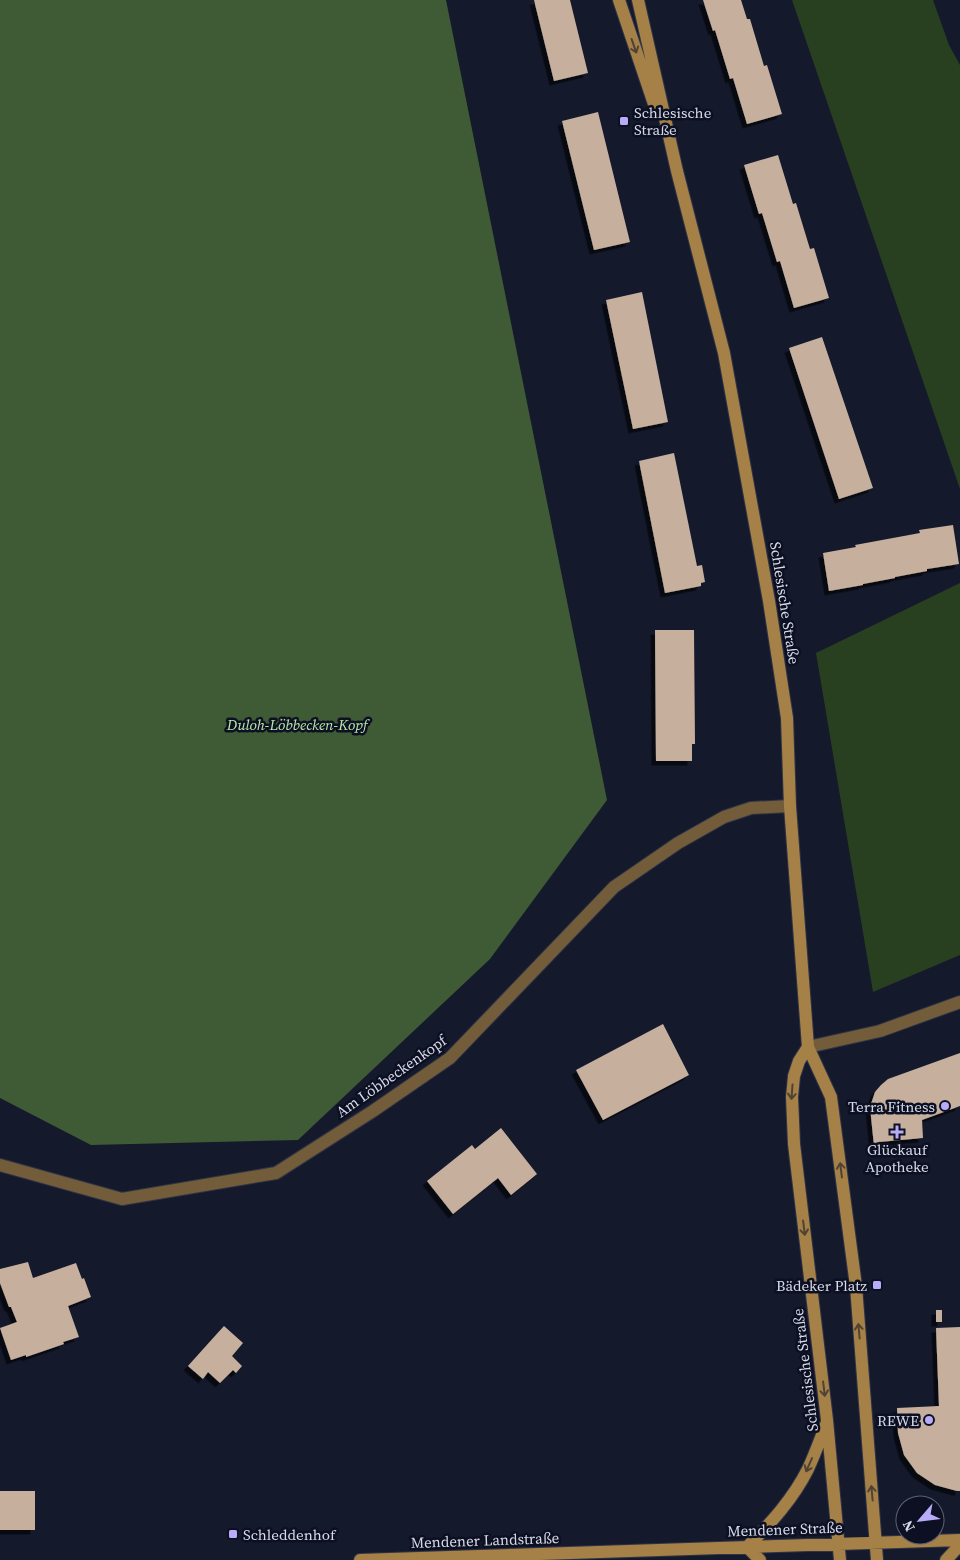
<svg xmlns="http://www.w3.org/2000/svg" width="960" height="1560" viewBox="0 0 960 1560" font-family="'Source Serif 4',serif">
<defs>
<filter id="shadow"><feDropShadow dx="-4.5" dy="4.5" stdDeviation="0" flood-color="#0009"/></filter>
</defs>
<rect width="100%" height="100%" fill="#15192c"/>
<path fill="#283f20" d="M792,0h141l16,45 11,20v424z
M960,583v372l-87,37 -57,-339z"/>
<path fill="#3f5b35" d="M0,0h446l161,800 -117,159 -192,181 -207,5 -91,-47z"/>
<path fill="#c6b09d" filter="url(#shadow)" d="M534,0h36l18,73 -34,8z
M703,0h38l6,19h3l14,47 3,-1 15,49 -35,10 -14,-46 -3,1 -15,-49 -2,1z
M598,112l32,130 -36,8 -32,-129z
M778,155l15,49 3,-1 14,46 4,-1 15,50 -35,10 -14,-47 -3,1 -15,-49 -3,1 -15,-49z
M642,292l26,130 -35,7 -27,-129z
M822,337l51,151 -34,11 -50,-151z
M674,453l23,113 5,-1 3,17 -4,1v3l-36,7 -26,-132z
M953,525l6,39 -32,5v2l-32,6v1l-32,6v1l-34,6 -6,-38 33,-6 -1,-2 65,-12 -1,-3z
M655,630h39l1,114h-3v17h-36z
M663,1024l26,51 -86,45 -27,-50z
M960,1053v53l-38,14 1,18 -44,4v3l-5,1 -4,-39 5,-15 6,-7 7,-6z
M501,1128l36,46 -26,21 -13,-17 -45,36 -26,-33 45,-36 3,4z
M28,1262l5,16 43,-15 6,16 2,-1 7,19 -23,9 11,31 -16,5 1,2 -38,13v-2l-15,5 -11,-32 17,-6 -6,-15h-2l-9,-24v-14z
M936,1310h6v12h-6z
M224,1326l19,17 -11,13 10,10 -6,7 -3,-3 -13,13 -12,-11 -5,7 -15,-13z
M960,1327v164h-3l-22,-6 -18,-12 -13,-18 -6,-22 -1,-25 42,-2 -3,-78z
M0,1491h35v39h-35z"/>
<g fill="none" stroke-linecap="round" stroke-linejoin="round">
<g stroke="#303446" stroke-width="14">
<path id="minor" d="M808,1047l72,-16 80,-29
M0,1165l122,34 154,-26 97,-62 77,-53 164,-171 64,-44 46,-26 27,-9 39,-2"/>
</g>
<g stroke="#303446" stroke-width="14">
<path id="secondary" d="M619,0l37,110
M638,0l39,171 47,182 45,248 18,117 3,88 18,241 23,50 25,189 21,274
M808,1047l-9,14 -5,15 -2,21 2,47 33,276 13,140
M747,1547c24,-24 46,-48 61,-78 7,-15 13,-32 19,-47
M747,1547l13,13
M360,1560l600,-20
M946,1560l14,-15"/>
</g>
<use href="#minor" stroke="#725c39" stroke-width="12"/>
<use href="#secondary" stroke="#a58147" stroke-width="12"/>
</g>
<defs><path id="oneway-shaft" d="M-6 0H5M1.5-3L5.5 0L1.5 3" fill="none" stroke-width="1.6" stroke-linecap="round" stroke-linejoin="round" transform="scale(1.25)"/></defs>
<g stroke="#514333">
<use href="#oneway-shaft" transform="translate(634 46) rotate(71)"/>
<use href="#oneway-shaft" transform="translate(792 1092) rotate(94)"/>
<use href="#oneway-shaft" transform="translate(841 1170) rotate(-97)"/>
<use href="#oneway-shaft" transform="translate(804 1228) rotate(83)"/>
<use href="#oneway-shaft" transform="translate(859 1331) rotate(-95)"/>
<use href="#oneway-shaft" transform="translate(824 1389) rotate(83)"/>
<use href="#oneway-shaft" transform="translate(809 1465) rotate(114)"/>
<use href="#oneway-shaft" transform="translate(872 1493) rotate(-95)"/>
</g>
<g fill="#b8abf7" stroke="#0c1022" stroke-width="2">
<rect x="619" y="116" width="10" height="10" rx="2.5"/>
<circle cx="945" cy="1106" r="5"/>
<path d="M894.5 1124.5h5v5h5v5h-5v5h-5v-5h-5v-5h5z"/>
<rect x="872" y="1280" width="10" height="10" rx="2.5"/>
<circle cx="929" cy="1420" r="5"/>
<rect x="228" y="1529" width="10" height="10" rx="2.5"/>
</g>
<g text-anchor="middle" dominant-baseline="central" stroke-width="5" stroke-linejoin="round" paint-order="stroke">
<g font-size="15" fill="#d7dbe8" stroke="#0c1022" text-anchor="end">
<text x="634" y="112" text-anchor="start">Schlesische<tspan x="634" dy="17">Straße</tspan></text>
<text x="935" y="1106">Terra Fitness</text>
<text x="897" y="1149" text-anchor="middle">Glückauf<tspan x="897" dy="17">Apotheke</tspan></text>
<text x="867" y="1285">Bädeker Platz</text>
<text x="919" y="1420">REWE</text>
<text x="243" y="1534" text-anchor="start">Schleddenhof</text>
</g>
<g font-size="15" fill="#d7dbe8" stroke="#0c1022">
<text transform="translate(785 603) rotate(81)">Schlesische Straße</text>
<text transform="translate(391 1076) rotate(-35)">Am Löbbeckenkopf</text>
<text transform="translate(805 1370) rotate(-97)">Schlesische Straße</text>
<text transform="translate(785 1529) rotate(-2)">Mendener Straße</text>
<text transform="translate(485 1540) rotate(-2)">Mendener Landstraße</text>
</g>
<g font-size="15" font-style="italic" fill="#b8e8a7" stroke="#0c1022">
<text x="297" y="724">Duloh-Löbbecken-Kopf</text>
</g>
</g>
<g transform="translate(920 1520) rotate(242)"><circle r="24" fill="#0c1022" stroke="#5d6171"/>
<path d="M0-4L9 19L0 12L-9 19Z" fill="#b8abf7"/>
<text y="-8" font-size="14" font-weight="bold" text-anchor="middle" fill="#d7dbe8">N</text>
</g>
</svg>
